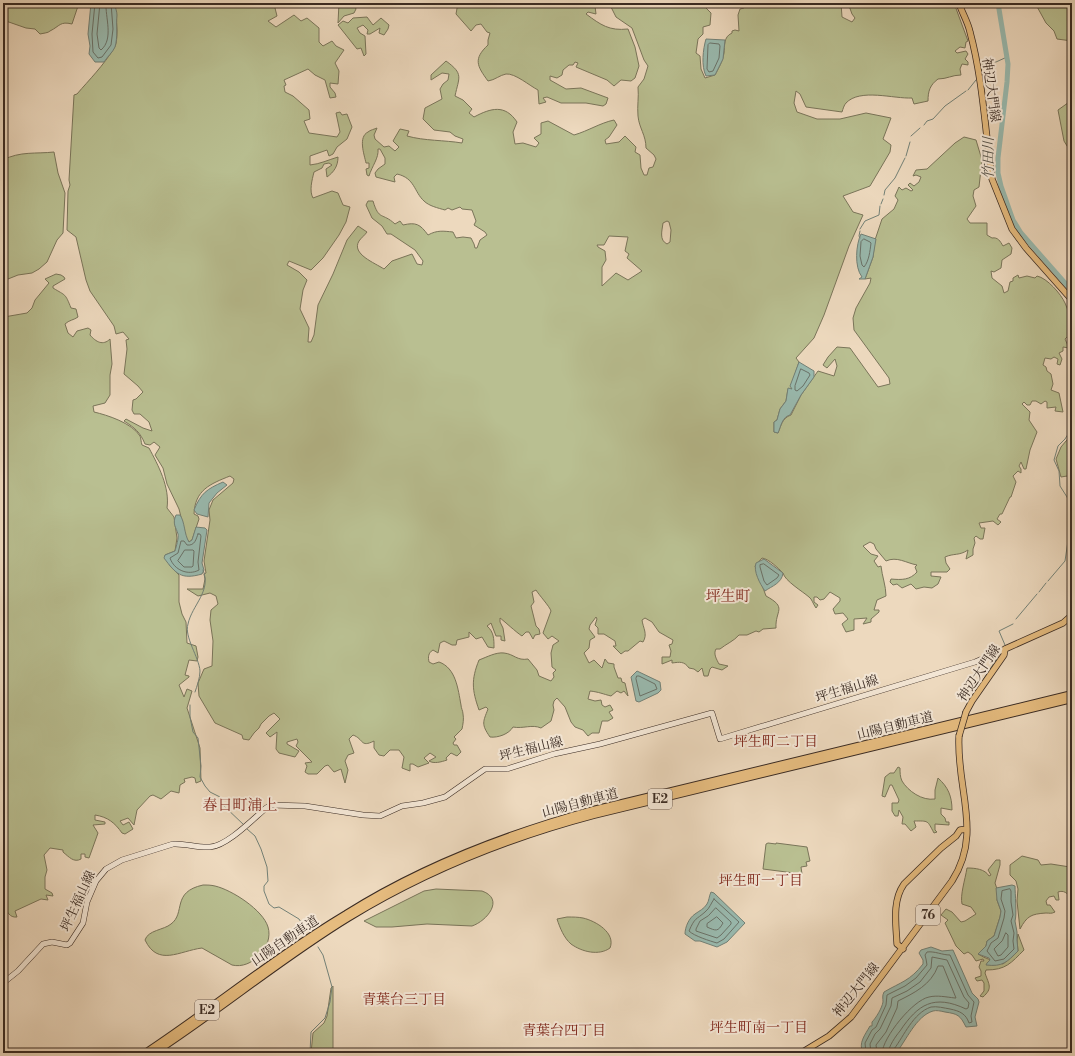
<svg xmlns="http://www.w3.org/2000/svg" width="1075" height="1056" viewBox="0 0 1075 1056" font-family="'Libre Bodoni','Noto Serif JP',serif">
<rect width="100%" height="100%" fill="#edd9be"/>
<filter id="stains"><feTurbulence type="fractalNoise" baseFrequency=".005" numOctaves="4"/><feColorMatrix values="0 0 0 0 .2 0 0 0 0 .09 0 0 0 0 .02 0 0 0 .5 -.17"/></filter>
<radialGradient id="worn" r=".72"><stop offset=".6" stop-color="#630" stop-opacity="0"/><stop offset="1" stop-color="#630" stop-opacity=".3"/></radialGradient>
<path fill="#b9bf91" stroke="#7a755a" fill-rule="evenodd" d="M3,3h81l-1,3 -3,-3 -2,3 -6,18c-12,-3 -12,2 -22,7 -2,2 -6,2 -10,3l-5,-5 -9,-1 -23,-8z
M115,3h167l-8,1 3,12 -9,5 8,6 18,-12 7,6 6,-3 12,10v14l4,4 9,-5 4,5 8,4 -9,13 4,8 -1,13 -8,-1v4l5,6 1,4 -6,1 -5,-18 -10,-5 -7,-6 -24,11 2,5 -2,1 1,6 8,4 16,14 1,9 -6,2 5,12 28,4 3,-5 -4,-19 4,-1 2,3 5,-1 5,13 -5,12 -10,8 -4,7 -4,2 -2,-6 -17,6v9c10,-1 18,-5 28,-8 0,9 -4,15 -11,20l-1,-8 6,-4 -3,-2 -5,1 -2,4 -8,4c-2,8 -5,19 -1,26l19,-7 6,2 5,12 7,2 -4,15 -7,13 -16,23 -12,12 -22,-9 -2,4 12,7 8,8 -4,10 -3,19 9,19 -1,14h3l3,-7 4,-30 15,-31 14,-34 11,-14 9,6c-2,3 -6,6 -8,9 -8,13 16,22 25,28l8,-8 20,-7 5,10 5,1 1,-4 -8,-11 -24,-16h-4l-5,-8 -10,-8 -6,-13 2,-4h5c6,20 9,11 22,23l5,-3 3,4c13,-3 17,-1 25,10 9,-5 15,-4 25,-3l3,6 7,-1 8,1 3,6 1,4h2l3,-8 7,-5 -2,-3 -11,-7 2,-4 -4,-11 -10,-1 -2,-2 -8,3 -4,-2 -3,2c-7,-2 -16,-4 -21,-9 -10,-9 -9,-23 -27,-27l-3,3 1,5 -19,-5 -1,-4 3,-4 7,-5v-6l-5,-9h-2c1,9 -6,17 -9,27l-2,-1 -1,-6 3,-1v-5h-3c-2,-9 -8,-26 2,-31 2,-2 7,-3 9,-4l-3,7 1,4 9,8 5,-1 6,5 4,-4 -6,-6 7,-12 9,2 -2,5c18,5 37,4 55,7l1,-4 -8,-3 -5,-4 -16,-2 -11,-11 2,-11 17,-9 -2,-10 3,-5 5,-4 1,-6 -7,-1 -11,7v-5l15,-14c18,13 13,16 9,35l8,4 9,9 -3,4 5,4c17,-9 31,-13 43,5l-4,10 2,12 8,-1 13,4 3,-4 -5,-5 7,-4v-11l7,-2 26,14c14,-4 26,-12 40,-15l3,5 -8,12 -4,3 1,4 13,-2 6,-6 11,11 -1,5 5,3 1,13 3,7h3l2,-7 4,-1 3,-8 -2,-4 -8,-7c0,-13 -7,-20 -8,-32 -1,-10 1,-19 0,-29l6,-8 4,-13 -4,-6 -12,-32 -16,-11 -7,-14h92l10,10 -1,12 -7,2v7l-5,5 -2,14 4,3 1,13 4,9 10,-3c3,-6 8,-14 9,-22 1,-7 -1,-16 8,-20v-2l3,-1 4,1 -1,-16 2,-6 4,-1 3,-5h94l1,14 10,5 3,-4 -3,-4 -4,-11h106l14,38 -2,1 -1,6 -5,-1 -5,4 2,2 9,-2 2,3 -3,5 3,3v3l-6,-1 -2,5 1,6c-9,0 -14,4 -23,4 -8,6 -10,12 -10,22l-14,3 -2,-6c-18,1 -52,-10 -66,5 -2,2 -3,6 -4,9l-36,-5 -6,-13 -4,-3 -2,12 3,9 20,7h23l26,-6 25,5 -8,21 8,6 -1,7 -20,34 -27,10 10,16 10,3 -14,31 -25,69 -10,23 -18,20 3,4 -8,24 1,3h-4l-2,12 -6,8 -3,11 -3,2v10l4,1c3,-7 4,-15 13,-18l10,-20 17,-24 16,5 3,-10 -2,-7 -8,9 -4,-3 5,-8 9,-10 13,1 28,39 12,-3 -1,-6 -35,-48 -1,-12 3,-10 14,-25 1,-5 -6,1 8,-22 2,-17 7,-21 12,-10 4,-9 -3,-4 4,-9 3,3 4,-2 5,3 2,-1 -5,-5 2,-2 4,3 5,-4 2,-5 -5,-2 -3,1 3,-6 11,-1 28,-26 9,-6 12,3 6,20 -3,27 -5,3 -1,6 3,10 -9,13 3,4h17v12l5,3c6,-1 8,3 11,8l6,-3 3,5 -1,6 -9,6 -1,8 -7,4 -3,-1 1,7 10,8 2,7 4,-2 2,-9 3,-1v-3l5,-3 1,3 8,-2 8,2 2,-2c10,2 24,18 28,27 4,7 3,16 7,24l-2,7 -5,5 4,9 -6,-1v4l-4,2 3,6 -2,6 -3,-1 1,-5 -4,-2 -3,2 -6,-1 -2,7 3,2 1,4 4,3 2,10 -2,6 8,3 4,19 -8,-1 1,-4 -9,1v-6l-2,-1 -4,3 -5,-3h-4l-2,4h-3l-3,-3 -2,2 8,8 -1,8 8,12 -7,18 -4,19h-2l-3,-7 -2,4 2,3v4l-3,-2 -5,5 3,6 -5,15h-1l-8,17h-2l-3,5 4,3 -3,3 -5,-4 -14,2 2,5h4l-2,11h-3l-4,-3 -2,2 1,5 -2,6v6l-7,4 2,-9c-9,6 -14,3 -23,7l1,6 4,6 -3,3h-16v4l10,1 -3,7 -6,4 -8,-1 -8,2 -5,-5 -9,4 -5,-4 -4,1 -3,-3 1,-3c11,1 19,1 26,-7l-2,-5 2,-2c-11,-2 -20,-9 -31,-4l-10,-12 -2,-5 -4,-2 -7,4 8,8 7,2 -4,5 4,6 3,-1c1,10 5,20 5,30l-9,4 -3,10h5v2l-8,7v3l-8,2 4,-6 -13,1v11l-8,2 -4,-8 6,-5 -5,-6 -8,1 -2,-5 7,-8v-3l-10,-6 -6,7 -4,1 -3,-3h-3v5l4,3 -2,3c-3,-4 -4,-9 -7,-11 -7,-6 -24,-16 -26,-24 -5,-5 -14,-14 -21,-15l-7,8 11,30c22,12 9,14 10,32l-13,1 -4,3 -3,-1 -9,4h-8c-5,6 -13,9 -19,14h-4c-3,5 1,11 3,15l9,2 -6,4 -10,-3 -2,2 -2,7h-4l-2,-8 -4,4 -4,-3 -5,-1c-5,-7 -9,-6 -17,-5v-3l-10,4v-7h8l1,-6 -2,-6 3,-1 1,-4 -14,-8 -7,-10 -7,-4 -3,2c1,8 6,14 1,22l-3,-1 -12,10h-3l-4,3 -8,-8h3l-1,-5 -11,-7h-6v-6l-3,-3 2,-6 -1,-2 -6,8 -1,4 6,8 -5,3 -1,8 -5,5 5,10 5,-3 8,8 3,-9 3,4 6,1v3l4,11h3l1,4 3,1 3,13 -4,-5 -3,2 -4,-2 -6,5c-8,-2 -12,-4 -21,-5l-2,8 7,2 6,-1 1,5 3,2 5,-2 3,5 -4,2 4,6 -5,3h-6l-3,12h-7l-4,3 -5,-6 -8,-3 -4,-5 -6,-15 -8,-9 -3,3 -1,4 1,5 -3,11 -10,7c-9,-4 -18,1 -28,-1 -4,7 -15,11 -23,10 -9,-13 -7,-15 -2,-28l-2,-2 -7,3c-7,-20 -8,-30 0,-50 8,-3 17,-8 25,-7 10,1 13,8 24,6l9,11 2,6 12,5 3,-4 -1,-4 3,-3 -4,-3 -1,-14 2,-8 6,-4 -7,-5 -4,3 -5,-6 8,-22c-1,-4 -12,-16 -15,-21l-4,2 2,10 -3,4 5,20 3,3 1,5 -5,1 -2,4 -4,-7h-3l-4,4c-5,-3 -19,-16 -22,-18v4l3,6 2,13 -4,-1v-4h-5l-5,-13 -4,3c7,6 7,13 7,22l-6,-1 -6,-10 -6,2 -7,-7v5l-12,3 -1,5h-4l-8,-4 -4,2 -2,10 -5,-3c-5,3 -5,7 -4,12l4,2 6,-2c17,6 19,27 22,43 0,3 2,6 2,9 1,5 0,10 -1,15l-8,8 2,2 -3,4 1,2h3l4,7 -4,4 -6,-3 -5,5 1,2c-6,2 -13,4 -18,1l7,-4 -6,-4 -6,5 5,5 -11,4 -5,-3h-3v7l-8,-3 2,-11 -5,-7h-9l-6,6 -5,-1 -5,-7v-7c-14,7 -10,-2 -21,-6l-4,4 5,14 -6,2 -3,6 3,9 -3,13 -4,-14 -7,3 -6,-7 -3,1 -8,8h-9l-3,-2 2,-6 -2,-3 7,-1 -16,-16 2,-4 -1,-3 -10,3v2l12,7 -4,6 -16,-4 -3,-4 1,-17 -7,5 -4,-4 14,-14 -6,-6 -5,3 -8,8 -2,4 -5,5 -5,7 -6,-1 -1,-4 -27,-12 -16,-27 -1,-13 6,-14 8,-3 1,-25 -3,-21 1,-10 7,-6 -2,-8 -6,-3 -12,3 -11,-7h16l2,-10 -1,-5 2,-1 -2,-12 6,-41 -1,-10 4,-10 20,-17 1,-4 -4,-3c-20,8 -35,14 -36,38l4,2 1,3 -7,21 -3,2 -3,-5 -7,-28 -12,-25 -4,-16 -8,-13 5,-8 -6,-5 -4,3 -5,-1c-5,-12 -10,-16 -21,-23l2,-2 17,9 9,3 -3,-9 -9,-8h-6l-2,-4 1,-10 3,-1 7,-7 -5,-6 -14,-12 3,-25 -1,-9 3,-1 -6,-7 -7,2 -2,-8 -24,-35 -4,-11 -10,-43 -9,-7 1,-39 2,-6 -1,-5 5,-85 3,-1c12,-14 27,-29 37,-46 3,-4 3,-13 3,-18 0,-9 -3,-19 -2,-27zM667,221l2,1 2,8 -1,12 -3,2c-8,-4 -5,-13 -4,-21zM609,236l19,1 -3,14 4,3 -2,4 15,13 -14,9 -12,-7 -14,13v-19l4,-7 -1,-9 -7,-4 -1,-2h7z
M339,3h15l2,6 -2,4 -10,3 -6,7z
M458,3h141l-4,3 1,8 -8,-2 -2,2c15,11 23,17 42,15l7,18 4,19 -4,12 -4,3 -10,-1 -7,6 -7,-6 -31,-13 2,-4 -3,-1 -2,3h-4l-6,5 -1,5 -5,3 -7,-2v4l16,9 15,-1 27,10 -2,6 -3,2 -17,-3h-25l-14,-6 -4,1 3,4 -7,2 -1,-14c-8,-4 -23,-17 -32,-16 -6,1 -11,6 -18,7 -11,-15 -15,-22 0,-36v-5l2,-7 -3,-1 -6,-8 -5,1 -5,6 -15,-17z
M1035,3h37v38l-15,-2 -3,-8 -8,-8z
M367,17l6,8 8,-7 8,7 -1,4 -4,6 -5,-2 1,-5 -10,6h-3l1,-4 -5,-5 -6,3 3,5 5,3 1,18 -2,2 -3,-8 -4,1 -19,-24 5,-4 5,2 5,-5z
M1072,100v54l-8,-13 -6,-31z
M54,152l4,21 7,20 -2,40 -6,7 -10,22 -8,7 -7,4 -14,2 -15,6v-121c17,-9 33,-6 51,-8z
M56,274l5,1 3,2 1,2 -12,7v2c13,8 12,5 18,20l5,1 2,8c-4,3 -9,3 -13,7l3,9 5,4 4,-6 11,-3 3,2 -1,5c6,7 13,11 20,4l2,25 -2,11v20l-5,8 -12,3 1,6c13,3 38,11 46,24 1,2 1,6 2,9l7,3c9,17 21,39 18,60l7,9 3,21 -2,13 -10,4 5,11 9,9v27l3,12 4,8 1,21 9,3 2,11 -1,4 -8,-1 -4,15 4,1v1l-10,8 5,12 3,-8 5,2 -5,17 13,40 1,33 -5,2 -1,-5 -3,-1 -8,2 1,3 -5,3 -1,8 -8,-2 -10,8 -8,-4 -3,1 -13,14 -3,15 -6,-7 -8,3 3,4 6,-3 4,7 -8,5 -3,-1c-7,-10 -14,-16 -27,-18v5l10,2v2l-12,1 5,8 -9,25 -4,-1v-3h-4v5c-7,4 -12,-2 -18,-7v-2l-13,-2 -6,7 3,15 -2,7v12l7,4 1,3 -7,-1 2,5 -7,-1 -26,12 2,6c-8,1 -9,-6 -14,-10v-597l3,3 -2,4 23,-4 5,-5 3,-8 14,-17 -4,-4z
M1072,434v52l-5,-10 -6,1 -5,-18 5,-12z
M898,767l2,1c0,4 0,9 2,13 6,10 20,20 33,18v-9l3,-12c10,9 14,18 14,32l-11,-2v6l4,4 1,4h3v3l-14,-1v6l2,2 -3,1c-7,-13 -5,-12 -20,-12l2,6 -5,4 -6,-7h-3l1,-7 -4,-7 -1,6h-3l-3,-5v-8h6l1,-3 -7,-15h-2l-5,12 -3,-1 3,-19 5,-4h4z
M768,843l8,1v-1l31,4 3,14 -4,1 1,4 -6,1 1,7 -39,-5 3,-25z
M1022,856l16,4 3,5 10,-1 19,3 2,6v31l-3,-3 2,-3c-4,-5 -7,-8 -13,-6l1,8h-3l-2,-4 -5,1 -3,4 1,4h3l5,7c-4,2 -5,1 -9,1 -15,1 -19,3 -26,16l-3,-28 1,-12 -2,-8 -6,-6v-10z
M996,860h4v5l-5,18 3,9 -1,8 4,11 -1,6 -6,19 -7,5 -1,5 -8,8c8,5 16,7 25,10l15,-13 -1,-11 1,-6 6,16c-13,13 -18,20 -38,20l-1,3c4,12 8,15 -2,24l-3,-1 4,-5v-8l-2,-3 -5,1 -2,-3 6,-2v-5l-2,-4 2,-6h3l-1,-2 -7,2 -4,-6 -4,-3 -4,2 -8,-8 -11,-23 3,-3 -7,-5 5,-6 6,3 9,10 4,-1 11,-7 -5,-7 -9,-3c-2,-9 3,-24 5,-36 8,0 18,1 22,8l2,-1 -3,-5z
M203,885c4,0 8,0 12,1 17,4 48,24 53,41 6,19 -16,43 -36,38l-30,-17c-23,3 -44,19 -57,-8 3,-10 19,-10 26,-16 15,-11 0,-32 32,-39z
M436,889l46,2c23,8 5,30 -10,35l-45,-2 -35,3h-16l-12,-6 60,-30z
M567,917c6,0 11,0 16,1 13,3 33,15 27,30 -11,8 -28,4 -39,-4 -7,-6 -11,-16 -14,-25z
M333,986v67h-22l2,-20 11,-10 3,-7 4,-28z"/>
<path fill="#99baaf" stroke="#738177" d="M91,3h24c0,5 2,8 2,12 -1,10 1,22 -2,32 -2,5 -8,10 -11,15h-9l-6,-8 1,-8 -2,-12z
M706,39l19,1 -2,19 -8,16 -9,1c-5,-10 -3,-27 0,-37z
M861,234l15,5 -3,18 -8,22h-6l3,-2c-8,-10 -6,-33 -1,-43z
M799,362l15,9v6l-13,18 -11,20c-8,2 -9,11 -12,18l-4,-1v-10l3,-2 3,-11 6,-8 2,-13 4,1 -2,-3z
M223,482l4,3 -10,8 -8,10 -1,14 -11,-3 -3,-4c7,-17 13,-21 29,-28z
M176,515h4c5,7 4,19 9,27l3,-2 4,-13 9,1 2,2 -5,33 2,7 -2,4c-21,6 -26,0 -38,-16l1,-3 10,-4c1,-4 4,-13 3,-17 -2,-7 -6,-10 -2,-19z
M764,559l19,14c-1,10 -11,13 -18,18 -5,-7 -12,-20 -9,-28z
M637,671l23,11 1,8 -3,3 -19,9 -3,-1 -5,-24z
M1012,885l3,1c0,7 2,29 0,35l2,11v8l1,11c-11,11 -15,16 -32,14l1,-2 3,-3 -1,-2 -11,-4 8,-8 1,-5 7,-5 6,-19 1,-6 -4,-11 -1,-12z
M711,892l3,1 31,30 -18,19 -10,5 -17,-6h-5l-10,-7c0,-7 4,-16 10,-20 4,-3 9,-5 12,-10 2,-3 2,-8 4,-12z
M931,947l11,4 11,-1 19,43 6,6 1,3 -4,15 2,9 -11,1c-6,-12 -8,-13 -21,-15 -4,-1 -9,-2 -12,-1 -17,5 -27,30 -37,42h-33c-5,-10 2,-18 7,-27h2v-4c4,-4 10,-14 11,-20 0,-4 -1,-6 1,-10 17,-10 26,-11 39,-28v-4l-4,-7 2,-3z"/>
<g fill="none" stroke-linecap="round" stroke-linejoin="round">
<path stroke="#6a7269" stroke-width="1" d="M95,3l-3,31 1,18 5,6 4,-1 9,-12 2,-16 -2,-26
M100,3l-3,31 2,14 2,2c13,-11 4,-33 5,-47
M710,43l9,1 1,2 -1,12 -6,13 -4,1 -2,-3 1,-24z
M864,239l6,3 1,1c-1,8 -2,18 -7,24l-2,-2 -2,-9 1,-14z
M801,369l8,4 1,2 -7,11 -6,5 -2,-1v-4z
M198,534h2l1,2 -3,26 1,8c-11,6 -25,0 -29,-12l8,-5 3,-12h3l3,4c8,1 9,-6 11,-11z
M185,550h8l1,1 -1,15 -1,1h-8l-6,-6z
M764,564l15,11 -2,3 -10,7 -3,-4 -4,-14v-2z
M637,676h2l16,8 2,5 -17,7 -4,-17z
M1010,889l1,2v11l2,13 -2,6 3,12 -1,8 1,8 -10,10 -9,2 -8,-10 4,-8 7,-5 6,-20 1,-7 -4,-12 1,-8z
M714,899l25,23 -15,17 -7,4c-7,-2 -23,-7 -28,-12 6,-14 7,-11 16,-19 5,-4 6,-9 9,-13z
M716,908l15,14v2l-10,11 -4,3 -21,-7v-2l4,-8 8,-5z
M717,917l6,6c-5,9 -7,8 -16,4v-3z
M1006,933l2,2v12l-7,8 -3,1 -4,-7 8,-8z
M866,1053l-1,-10 7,-13 4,-3 10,-22 1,-10 18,-9 11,-8 11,-13 -1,-6 -1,-4 2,-3c8,-1 15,3 23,3l18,40 6,7 -3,14 1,6 -3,1c-3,-9 -9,-12 -19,-14 -6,-1 -13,-3 -19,-2 -18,6 -27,29 -37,42l-1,4
M871,1053l-1,-9 5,-10 5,-5 11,-23 1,-8 15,-7 13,-9 11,-14 1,-11 15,3 17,37 5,6 -1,5 -2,1c-32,-15 -48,-5 -66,22 -5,6 -11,15 -12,22
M877,1053l-1,-8 10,-13 11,-24 1,-7c16,-8 33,-16 40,-35h5l13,32h-1c-9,-1 -18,-3 -26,-1 -16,3 -46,40 -47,56"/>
<path stroke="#738177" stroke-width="1" d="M981,70c2,-5 2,-10 8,-11l2,2 5,1 11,-5
M968,90l8,-10
M924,125l3,-4 6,-2 12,-13 21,-15
M911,136l9,-8
M906,156l4,-14
M884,195l1,-5 10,-12 10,-20
M881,204l2,-5
M860,229l5,-8 14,-6 1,-9
M860,238l-1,-2 1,-5
M1069,530l3,-21 -5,-12 -7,-11 -1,-15 -5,-11 4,-14 7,-7 7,-11
M1048,581l17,-20 4,-27
M1039,592l7,-9
M1016,619l21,-25
M1005,645l-6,-14 14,-7
M983,680l15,-23
M195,692c2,-6 5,-14 5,-21 -1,-14 -16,-34 -12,-47 4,-19 24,-33 15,-54
M190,705v12l3,15 5,6 3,28 -1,11 5,9 5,6 10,5 4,9 20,19
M247,829l8,7 6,13 6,18 1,14 -4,5v5l5,13 5,4 5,-1 20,12 7,11
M310,1053l1,-21 14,-14 5,-16 2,-15 -9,-32 -5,-8"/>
<path stroke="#99baaf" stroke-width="5" d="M998,3l10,61 -1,18 -9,76v15l3,13 12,34 8,13 51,58"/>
<g stroke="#3a2b23" stroke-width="6">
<path id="secondary" d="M3,983l15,-12 25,-27 9,-2 15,3 3,-2 13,-20 4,-21 9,-21 10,-12 16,-9 51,-16c12,-1 24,4 37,3 17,-1 43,-28 56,-39l5,-3 34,1 58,9 17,1 22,-10 21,-3 22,-6 40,-28h22l47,-15 46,-10 112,-31 8,26 255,-77 30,-13"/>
</g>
<g stroke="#3a2b23" stroke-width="7">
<path id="primary" d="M959,3c3,10 9,19 11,29 13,48 15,98 22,147l20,50 14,19 46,52
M966,712l6,-11 32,-46 1,-6 58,-26 9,-8
M903,949l-6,-5c-1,-20 -5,-43 7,-60l37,-36 15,-12 4,-6 7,-1
M801,1053l28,-17 22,-19 101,-136c31,-48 4,-92 7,-145"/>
</g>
<g stroke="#3a2b23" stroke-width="8">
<path id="motorway" d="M145,1053c68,-45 131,-97 201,-139 76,-48 160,-80 247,-104l479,-116
M154,1053c66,-43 127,-94 194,-135 77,-47 159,-80 246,-103l478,-116"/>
</g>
<use href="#secondary" stroke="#f3e6d5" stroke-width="5"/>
<use href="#primary" stroke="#e6bc7f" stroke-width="5.5"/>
<use href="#motorway" stroke="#e6bc7f" stroke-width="6"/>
<g stroke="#3a2b23" stroke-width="7" stroke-linecap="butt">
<path id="primary-bridge" d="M959,736l7,-24"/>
</g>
<use href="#primary-bridge" stroke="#e6bc7f" stroke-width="5.5"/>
</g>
<g text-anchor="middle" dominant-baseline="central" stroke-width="4" stroke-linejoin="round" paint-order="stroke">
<g fill="#f3e6d5" stroke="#726358" stroke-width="1">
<rect x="648" y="789" width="24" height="20" rx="3"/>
<rect x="916" y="905" width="24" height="20" rx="3"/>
<rect x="195" y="1000" width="24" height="20" rx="3"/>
</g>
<g font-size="12" font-weight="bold" fill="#3a2b23">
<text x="660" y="799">E2</text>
<text x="928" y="915">76</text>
<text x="207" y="1010">E2</text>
</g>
<g font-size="13" fill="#3a2b23" stroke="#f3e6d5">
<text transform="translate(991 90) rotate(82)">神辺大門線</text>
<text transform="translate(979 673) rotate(-56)">神辺大門線</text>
<text transform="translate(847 689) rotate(-17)">坪生福山線</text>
<text transform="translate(895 726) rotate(-14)">山陽自動車道</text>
<text transform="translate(531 749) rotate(-14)">坪生福山線</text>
<text transform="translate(580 803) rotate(-15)">山陽自動車道</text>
<text transform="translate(78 901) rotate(-65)">坪生福山線</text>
<text transform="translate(285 941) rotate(-34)">山陽自動車道</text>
<text transform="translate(856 990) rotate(-51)">神辺大門線</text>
</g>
<g font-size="14" font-style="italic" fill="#524f46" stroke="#f3e6d5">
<text transform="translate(989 158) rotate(-90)">竹田川</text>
</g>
<g font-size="14" fill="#7a1f14" stroke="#f3e6d5">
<text x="776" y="742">坪生町二丁目</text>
<text x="761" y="881">坪生町一丁目</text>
<text x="404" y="1000">青葉台三丁目</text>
<text x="759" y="1028">坪生町南一丁目</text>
<text x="564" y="1031">青葉台四丁目</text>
</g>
<g font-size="15" fill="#7a1f14" stroke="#f3e6d5">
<text x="728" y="596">坪生町</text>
<text x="240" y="805">春日町浦上</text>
</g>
</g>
<rect width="1075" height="1056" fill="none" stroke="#edd9be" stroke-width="16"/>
<rect x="4" y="4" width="1067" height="1048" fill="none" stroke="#3a2b23" stroke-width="2"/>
<rect x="8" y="8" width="1059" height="1040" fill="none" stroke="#3a2b23"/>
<rect width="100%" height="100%" filter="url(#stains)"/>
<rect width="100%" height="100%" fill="url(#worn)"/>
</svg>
